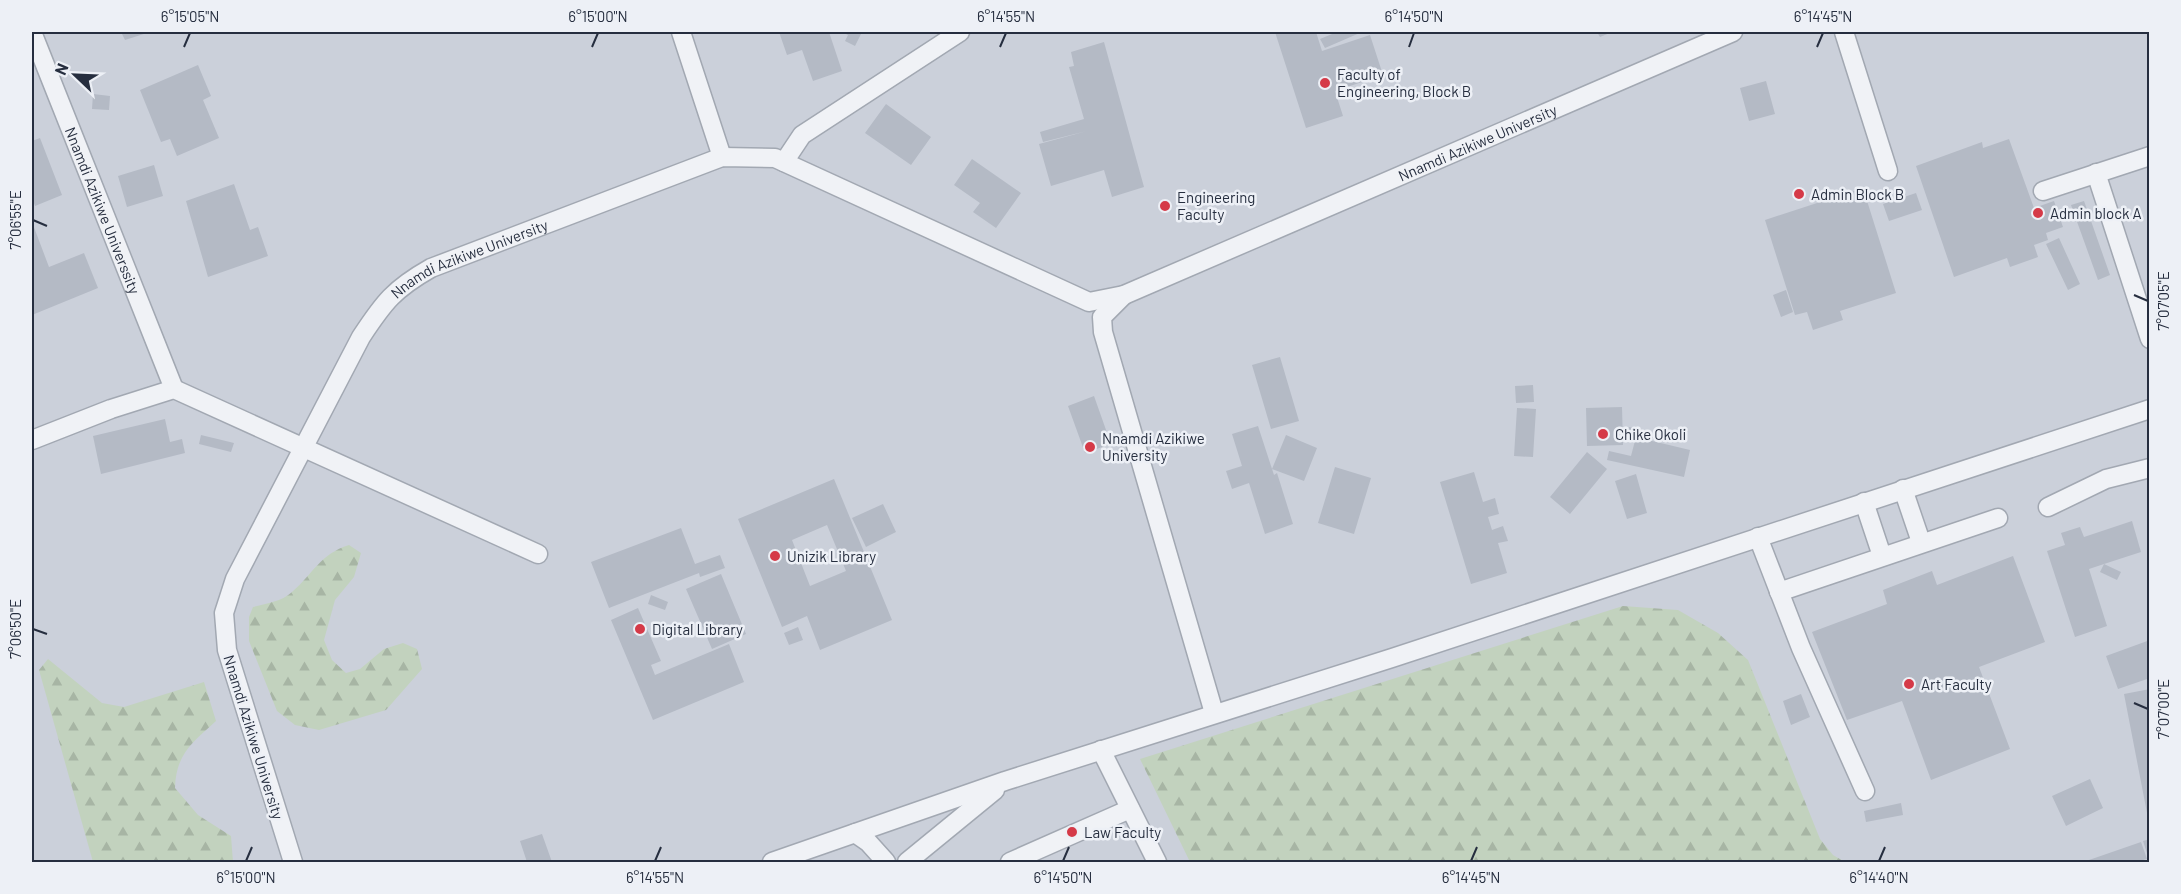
<svg xmlns="http://www.w3.org/2000/svg" width="2181" height="894" viewBox="0 0 2181 894" font-family="Barlow,sans-serif">
<defs>
<pattern id="forest-firs" width="22" height="20" patternUnits="userSpaceOnUse" patternTransform="scale(1.5)"><rect width="22" height="20" fill="#c2d2be"/><path d="M5 1l3.5 6h-7zM16 11l3.5 6h-7z" fill="#a7b5a4"/></pattern>
</defs>
<rect width="100%" height="100%" fill="#dde1e8"/>
<path fill="#cbd0da" d="M32,32h2117v830h-2117z"/>
<path fill="url(#forest-firs)" d="M349,545l12,8 -7,24 -19,23 -11,40 8,20 14,13 14,-4 24,-20 19,-6 14,6 5,20 -36,41 -67,20 -24,-5 -18,-14 -28,-70v-24l4,-10c14,-4 28,-5 39,-15 21,-18 28,-38 57,-47z
M1623,606l55,4 40,23 30,27 72,179 13,16 12,7h-655l-50,-103z
M48,659l54,44 22,4 80,-25 12,39c-24,22 -40,33 -41,67l23,27 33,21 2,26h-140l-54,-192z"/>
<path fill="#b4bac5" fill-rule="evenodd" d="M121,32h29l-25,8z
M779,32h50l13,39 -29,10 -11,-31 -15,5z
M842,32h20l-7,14 -10,-5 3,-6z
M1275,32h41l6,19 48,-16 13,40 -48,16 8,25 -37,12z
M1337,32h25l-37,16 -5,-9z
M1597,32h15l-12,5z
M1104,42l40,145 -32,10 -8,-27 -53,16 -12,-42 48,-13 -44,11 -3,-10 44,-13 -15,-52 5,-1 -3,-14z
M198,65l13,31 -8,4 16,38 -42,18 -7,-17 -9,3 -21,-52z
M1766,81l9,33 -26,7 -9,-33z
M93,94l17,2 -1,14 -17,-1z
M886,104l45,33 -20,28 -46,-32z
M40,138l22,57 -27,11 -3,-8v-57z
M2009,139l25,69 20,-7 9,26 -17,6 2,7 -14,5 4,12 -28,10 -3,-9 -53,19 -38,-111 66,-24 1,6z
M972,159l49,34 -25,35 -23,-16 7,-9 -26,-18z
M154,165l9,31 -36,11 -9,-31z
M234,184l16,46 8,-3 10,29 -60,21 -22,-76z
M1863,188l33,105 -56,18 3,9 -30,10 -6,-18 -12,3 -30,-95z
M1916,193l6,17 -33,11 -6,-17z
M2084,201l26,74 -12,5 -27,-75z
M32,222l17,45 35,-14 14,35 -66,27z
M2059,238l21,46 -12,6 -22,-46z
M1786,290l7,22 -12,5 -8,-22z
M1280,357l19,64 -28,8 -19,-64z
M1533,385l1,17 -18,1 -1,-17z
M1094,396l17,48 -26,9 -17,-47z
M1622,407l1,38 -36,1 -1,-38z
M1517,408l19,1 -3,48 -19,-1z
M165,419l5,23 12,-3 3,14 -84,21 -8,-38z
M1258,426l16,49 3,-2 16,51 -28,10 -16,-51 -17,6 -6,-18 16,-5 -10,-32z
M1629,427l21,5 -2,8 42,10 -6,27 -77,-17 2,-9 22,5 5,-19 -9,-2z
M1654,431l14,6 -3,6 -13,-5z
M201,435l33,8 -3,9 -32,-8z
M1286,435l31,13 -13,33 -32,-12z
M1587,452l20,17 -37,45 -20,-17z
M1335,467l36,11 -17,56 -36,-11z
M1474,472l9,30 12,-4 4,16 -11,3 4,13 11,-4 5,15 -10,2 9,30 -36,11 -31,-102z
M1636,474l11,39 -20,6 -12,-38z
M834,479l58,141 -72,30 -13,-34 -25,11 -44,-108zM827,525l19,46 -36,15 -18,-46z
M883,504l13,28 -30,15 -14,-29z
M2132,521l9,31 -37,12 17,8 -4,8 -17,-8 4,-8 -15,5 18,57 -32,11 -28,-86 18,-6 -4,-12 19,-6 4,10z
M681,528l14,36 25,-9 5,13 -25,9 -1,-4 -90,35 -18,-46z
M2013,556l32,86 -66,25 31,82 -79,31 -29,-79 -55,19 -35,-88 75,-28 -4,-14 49,-19 5,14z
M721,574l25,60 -34,15 -26,-60z
M651,595l17,7 -3,8 -17,-6z
M638,608l23,53 -10,4 4,10 74,-31 15,38 -91,38 -42,-100z
M798,627l5,13 -14,5 -5,-12z
M2150,640v38l-32,11 -12,-33z
M2150,689v129h-2l-24,-124z
M1801,694l9,23 -19,8 -8,-24z
M2090,779l13,29 -37,18 -14,-30z
M1901,803l2,12 -37,7 -2,-11z
M542,834l10,28h-25l-7,-21z
M2150,839v20h-1l-6,-18z
M2141,842l6,17 -11,3h-46l-1,-2z"/>
<g fill="none" stroke-linecap="round" stroke-linejoin="round">
<g stroke="#a2a8b2" stroke-width="21">
<g id="minor">
<path id="s1" d="M32,32l142,357"/>
<path d="M681,32l41,125"/>
<path d="M1844,32l44,139"/>
<path d="M784,162l18,-27 158,-103"/>
<path d="M2096,173l54,166"/>
<path d="M2043,191l107,-35"/>
<path d="M1124,295l-22,22 1,15 111,381"/>
<path d="M32,440l79,-31 63,-20 364,165"/>
<path d="M1903,489l18,53"/>
<path d="M1864,502l18,54"/>
<path d="M2048,507l58,-28 44,-11"/>
<path d="M1758,537l43,111 64,143"/>
<path d="M1779,592l219,-74"/>
<path d="M1101,750l56,112"/>
<path d="M855,833l13,9 18,20"/>
<path id="s2" d="M293,862l-66,-212 -3,-37 11,-34 126,-242c23,-35 33,-48 70,-69l291,-111 53,1 314,144 35,-7 609,-263"/>
<path d="M772,862l233,-81 387,-123 758,-249"/>
<path d="M907,862l88,-72"/>
<path d="M1010,862l120,-53"/>
</g>
</g>
<use href="#minor" stroke="#f0f2f6" stroke-width="18"/>
</g>
<path fill="none" stroke="#262e3f" stroke-width="2" d="M184,47l6,-14M592,47l6,-14M1000,47l6,-14M1409,47l5,-14M1817,47l6,-14M33,220l14,6M2134,295l14,6M33,629l14,5M2134,703l14,6M246,861l6,-14M655,861l6,-14M1063,861l6,-14M1471,861l6,-14M1879,861l6,-14"/>
<g fill="#d53a48" stroke="#edf0f6" stroke-width="2">
<circle cx="1325" cy="83" r="6"/>
<circle cx="1799" cy="194" r="6"/>
<circle cx="1165" cy="206" r="6"/>
<circle cx="2038" cy="213" r="6"/>
<circle cx="1603" cy="434" r="6"/>
<circle cx="1090" cy="447" r="6"/>
<circle cx="775" cy="556" r="6"/>
<circle cx="640" cy="629" r="6"/>
<circle cx="1909" cy="684" r="6"/>
<circle cx="1072" cy="832" r="6"/>
</g>
<g text-anchor="middle" dominant-baseline="central" stroke-width="5" stroke-linejoin="round" paint-order="stroke">
<g font-size="15" fill="#262e3f" stroke="#edf0f6" text-anchor="start">
<text x="1337" y="74">Faculty of<tspan x="1337" dy="17">Engineering, Block B</tspan></text>
<text x="1811" y="194">Admin Block B</text>
<text x="1177" y="197">Engineering<tspan x="1177" dy="17">Faculty</tspan></text>
<text x="2050" y="213">Admin block A</text>
<text x="1615" y="434">Chike Okoli</text>
<text x="1102" y="438">Nnamdi Azikiwe<tspan x="1102" dy="17">University</tspan></text>
<text x="787" y="556">Unizik Library</text>
<text x="652" y="629">Digital Library</text>
<text x="1921" y="684">Art Faculty</text>
<text x="1084" y="832">Law Faculty</text>
</g>
<g font-size="15" fill="#262e3f" stroke="#edf0f6">
<text stroke="none"><textPath href="#s2" startOffset="1798">Nnamdi Azikiwe University</textPath></text>
<text stroke="none"><textPath href="#s1" startOffset="192">Nnamdi Azikiwe Universsity</textPath></text>
<text stroke="none"><textPath href="#s2" startOffset="706">Nnamdi Azikiwe University</textPath></text>
<text transform="translate(254 737) rotate(73)">Nnamdi Azikiwe University</text>
</g>
</g>
<rect width="2181" height="894" fill="none" stroke="#edf0f6" stroke-width="66"/>
<g transform="translate(75 75) rotate(293)" stroke="#edf0f6" stroke-width="4.5" paint-order="stroke">
<path d="M0-4.5L10 22L0 15L-10 22Z" fill="#262e3f"/>
<text y="-9" font-size="16" font-weight="bold" text-anchor="middle" fill="#262e3f">N</text>
</g>
<rect x="33" y="33" width="2115" height="828" fill="none" stroke="#262e3f" stroke-width="2"/>
<g font-size="15" text-anchor="middle" fill="#262e3f">
<text x="190" y="22">6°15'05"N</text>
<text x="598" y="22">6°15'00"N</text>
<text x="1006" y="22">6°14'55"N</text>
<text x="1414" y="22">6°14'50"N</text>
<text x="1823" y="22">6°14'45"N</text>
<text transform="translate(16 220) rotate(-90)" y="5">7°06'55"E</text>
<text transform="translate(2164 301) rotate(-90)" y="5">7°07'05"E</text>
<text transform="translate(16 629) rotate(-90)" y="5">7°06'50"E</text>
<text transform="translate(2164 709) rotate(-90)" y="5">7°07'00"E</text>
<text x="246" y="883">6°15'00"N</text>
<text x="655" y="883">6°14'55"N</text>
<text x="1063" y="883">6°14'50"N</text>
<text x="1471" y="883">6°14'45"N</text>
<text x="1879" y="883">6°14'40"N</text>
</g>
</svg>
